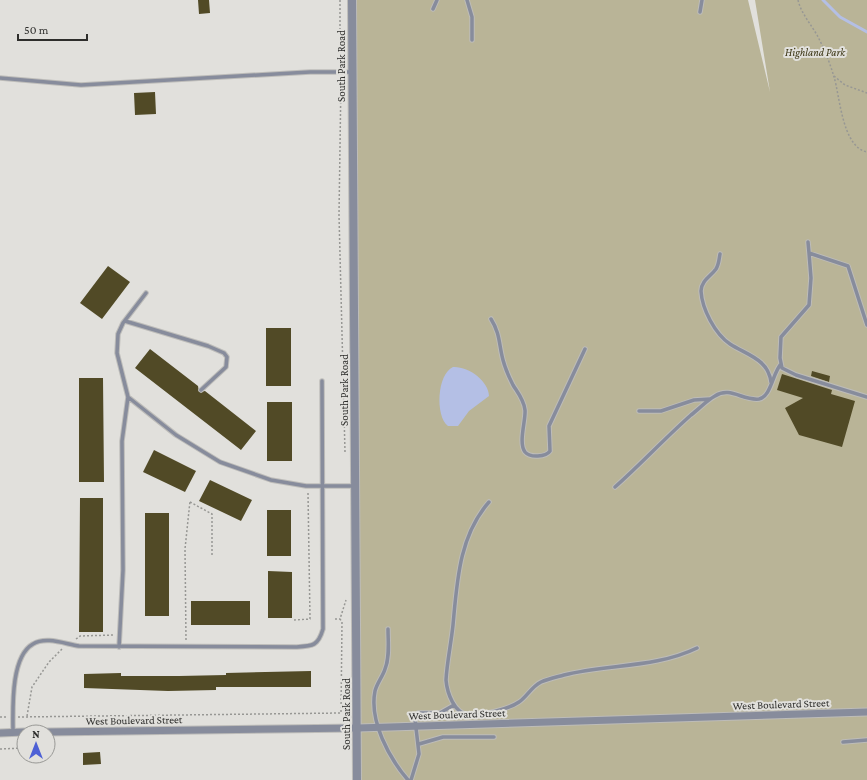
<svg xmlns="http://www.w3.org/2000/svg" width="867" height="780" viewBox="0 0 867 780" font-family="'Crimson Pro',serif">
<rect width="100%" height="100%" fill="#e1e0dc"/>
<path fill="#b9b497" d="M352,0h396l22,92 -15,-92h112v780h-511z"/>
<path fill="#b4bfe5" d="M453,367c15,-1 36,14 36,29l-20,15 -11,15h-10c-13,-10 -11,-52 5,-59z"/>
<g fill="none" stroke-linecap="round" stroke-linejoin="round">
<path stroke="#b4bfe5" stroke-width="3" d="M823,0l17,17 27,15"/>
</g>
<path fill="#514a26" d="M198,0h11l1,13 -11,1z
M155,92l1,22 -21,1 -1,-22z
M108,266l22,16 -28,37 -22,-16z
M266,328h25v58h-25z
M150,349l48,37 1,6 6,-1 51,40 -15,19 -106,-82z
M812,371l18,5 -1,6 -18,-6z
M782,374l50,16 -1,4 24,7 -13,46 -43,-12 -14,-27 18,-10 -26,-8z
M79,378h24l1,104h-25z
M267,402h25v59h-25z
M154,450l42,21 -11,21 -42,-20z
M210,480l42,20 -11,21 -42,-20z
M80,498h23v134h-24z
M267,510h24v46h-24z
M145,513h24v103h-24z
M268,571l24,1v46h-24z
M191,601h59v24h-59z
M311,671v16h-95v3l-48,1 -84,-3v-14l37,-1v3h58l47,-1v-2z
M100,752l1,12 -18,1v-12z"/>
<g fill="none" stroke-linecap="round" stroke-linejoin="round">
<g stroke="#bdbcb9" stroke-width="5.5">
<path id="service" d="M467,0l5,17v23
M433,9l4,-9
M700,12l2,-12
M0,78l81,7 229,-13h42
M808,242l1,11 39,13 19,59
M809,253l2,25 -2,27 -28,32 -1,21 2,10 14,7 71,22
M720,254c-1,5 -1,10 -4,15 -5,7 -15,12 -15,22 1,18 14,43 29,53 17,11 38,15 41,38
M146,293l-23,30 -5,11 -1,19 11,44 48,38 44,27 51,18 35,6h48
M491,319c9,14 8,26 12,41 2,8 6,17 10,25 5,8 11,15 12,25 1,10 -7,33 0,42 5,6 21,5 25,-1l-1,-25 36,-77
M125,321l83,25 16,7 3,4 -1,10 -25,23
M639,411h22l33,-11 16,-1
M615,487c26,-23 50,-49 76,-72 8,-6 15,-14 24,-19 15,-10 28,5 44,3 12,-2 14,-27 22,-35
M489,502c-30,34 -32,80 -36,123 -2,19 -6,37 -7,55 1,12 8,34 23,35 12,1 40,-6 50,-13 8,-5 12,-15 22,-20 7,-3 16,-5 23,-7 44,-11 92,-7 133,-27
M388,629c0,13 2,28 -3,40 -2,7 -8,14 -10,22 -6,30 14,67 33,89
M119,647l4,-77 -1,-129 6,-44
M13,733c0,-23 -3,-76 20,-89 13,-8 32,0 46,2l217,1c17,-1 22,-1 27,-18l-1,-248
M843,742l24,-2
M419,744l24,-7h51
M411,780l8,-26 -4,-35 3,-6h22l14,-8"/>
</g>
<g stroke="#bdbcb9" stroke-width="9">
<path id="minor" d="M48,732l310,-4 509,-16
M0,733l24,-1"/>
</g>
<g stroke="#bdbcb9" stroke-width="10">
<path id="tertiary" d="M352,0l5,780"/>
</g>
<path stroke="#979794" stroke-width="1.5" stroke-dasharray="2 2" stroke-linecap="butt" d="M340,0v66
M798,0c3,13 12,23 19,35 7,13 13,28 17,42 6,19 8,70 33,75
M834,76l11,9 22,8
M341,78l-2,137 6,237
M190,502l22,12v41
M335,619h5
M294,620l16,-1 -2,-126
M76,639l4,-3 34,-1
M186,640l-1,-91 5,-48
M27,716l5,-29 17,-25 13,-13
M0,717h7
M18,717l323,-4 1,-91 -2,-3 6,-19
M0,749l24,-1"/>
<use href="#service" stroke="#878c9c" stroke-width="3.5"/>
<use href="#minor" stroke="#878c9c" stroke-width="7"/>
<use href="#tertiary" stroke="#878c9c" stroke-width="8"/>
</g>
<g text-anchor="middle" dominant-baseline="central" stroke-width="4" stroke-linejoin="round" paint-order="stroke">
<g font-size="11" font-style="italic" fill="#36300e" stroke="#e1e0dc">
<text x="815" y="52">Highland Park</text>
</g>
<g font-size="11" fill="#2e2e2c" stroke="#e1e0dc">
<text transform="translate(341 66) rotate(-90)">South Park Road</text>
<text transform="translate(344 390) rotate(-90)">South Park Road</text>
<text transform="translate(781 704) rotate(-2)">West Boulevard Street</text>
<text transform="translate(346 714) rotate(-90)">South Park Road</text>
<text transform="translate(457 714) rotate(-2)">West Boulevard Street</text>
<text transform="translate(134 720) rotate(-1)">West Boulevard Street</text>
</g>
</g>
<g transform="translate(36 744)"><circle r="19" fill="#e1e0dc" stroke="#999996"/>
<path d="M0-3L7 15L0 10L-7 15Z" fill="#4d60d5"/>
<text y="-6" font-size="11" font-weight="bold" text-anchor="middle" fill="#2e2e2c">N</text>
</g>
<path d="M18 34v6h69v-6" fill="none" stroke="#2e2e2c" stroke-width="2"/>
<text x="24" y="34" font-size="12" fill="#2e2e2c" stroke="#e1e0dc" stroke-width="3" paint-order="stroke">50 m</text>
</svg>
